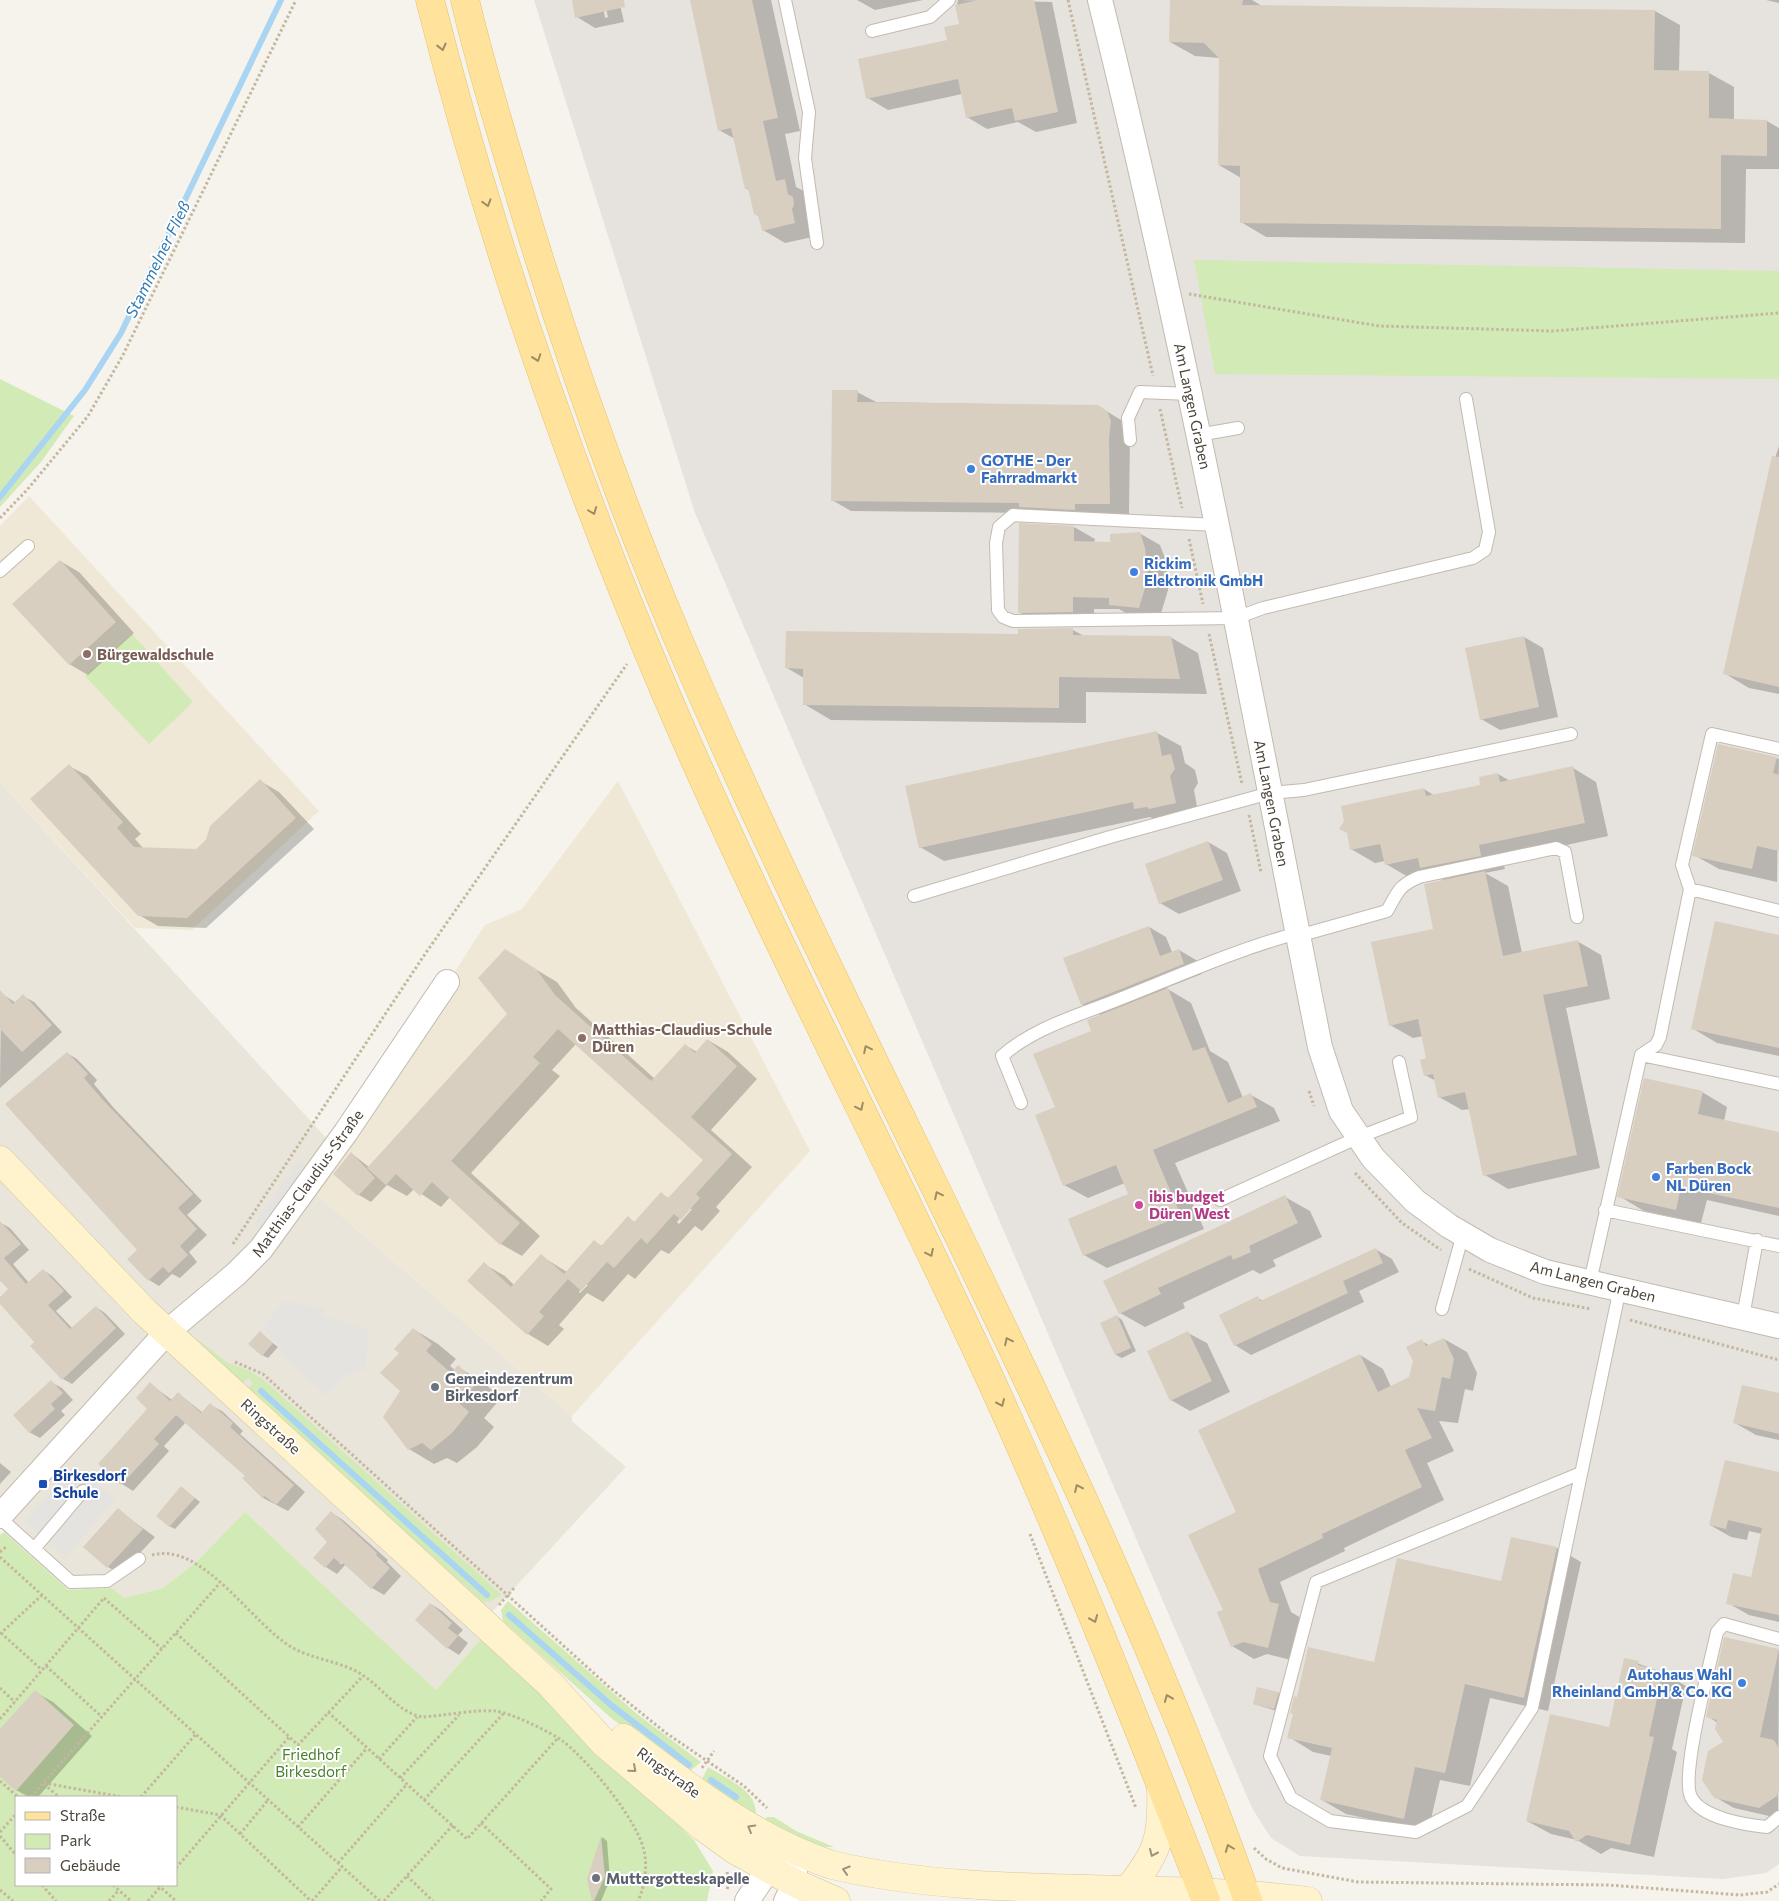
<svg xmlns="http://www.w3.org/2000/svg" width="1779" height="1901" viewBox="0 0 1779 1901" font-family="Commissioner,sans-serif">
<rect width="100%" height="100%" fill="#f6f3ec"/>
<path fill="#eae5da" d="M0,782l339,370 -25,40 258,224v5l54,46 -143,155 2,13 -49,55 -191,-178 -49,50 -33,26 -39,10 -12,-10 -44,2 -68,-62z"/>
<path fill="#e6e2dd" d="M534,0h1245v1864l-13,9 -43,6 -423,-23 -29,-18 -19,-30 -557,-1295z"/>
<path fill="#efe8d6" d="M29,496l290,315 -127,119 -57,-2 -135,-146v-256z
M618,781l192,370 -238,265 -259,-225 172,-266 37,-16z"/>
<path fill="#d2eab5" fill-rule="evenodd" d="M1194,260l585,11v108l-564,-5z
M0,379l74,37 -33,46 -41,45z
M132,634l61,68 -44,42 -64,-68z
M196,1338l32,25 20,7 16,10 238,215 -11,6 -8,1 -235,-213 5,-6 -5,-5 -6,6z
M245,1512l191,178 49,-55 209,205 19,31 -6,30h-707v-366l4,-3 64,58 44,-2 12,10 39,-10 33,-26zM16,1797h160v88h-160z
M508,1601l129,113 64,48 -12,10 -42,-26 -37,-29 -107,-96 -2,-11z
M708,1767c17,11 47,22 48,45l-2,4 -51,-34v-5z
M767,1817h7l22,14 38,16h-14l-57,-26z"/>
<path fill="#e5e3e0" d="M299,1159l12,9 -45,65 -12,-9z
M284,1301l41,7 -1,8 45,13 -4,41 -17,4 -22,21 -46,-42 2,-5 -21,-19z
M75,1464l41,35 -50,58 -41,-35z"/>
<path fill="#0003" fill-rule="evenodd" d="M573,0h29l3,18 3,-1 -4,-17h15l5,22 -29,6 -18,-11z
M691,0h80l29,131 -15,3 11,53 12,6 9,43 -32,7 -22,-13 -13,-39 -4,-3 -11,-49 -16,-9z
M857,0h66l-48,10z
M958,0l94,2 25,121 -41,9 -18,-10 -31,7 -20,-12 -5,-23 -74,16 -20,-12 80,-57 13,-16 -4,-20z
M1171,0h81l10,6 393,5 25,14 -1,47 30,1 25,14v33l33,1 12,7v41h-33l-1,74 -479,-6 -25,-15v-44l-22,-13 1,-107 -25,-2 -25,-14z
M1766,0h13v3z
M857,392l19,10 222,4 28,17 4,9 -1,82 -278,-3 -19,-11z
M1779,446v248l-30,-6 -25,-15 45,-197z
M1074,527l21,12 -1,4h17l28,-10 21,12 6,16 2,29 -9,30 -28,-4 -12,-7h-25v14l-54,1 -21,-12z
M60,561l19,11 55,61 -46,42 -19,-11z
M1073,630l11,6 86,1 28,16 9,41 -121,-2v31l-255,-3 -27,-16v-26l-17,-10z
M1524,637l19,11 15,69 -58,13 -19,-11z
M1157,733l24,13 4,17 10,7 3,13 -4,7 5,27 -39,5 -10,-5 -206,44 -24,-14z
M1777,758l2,1 -2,123 -58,-13 -25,-14z
M69,766l19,10 53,58 -6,5 8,9 54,2 63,-69 19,11 35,37 -108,99 -48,-2 -19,-11z
M1573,768l23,14 12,54 -106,23 3,10 -20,4 23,13 14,67 55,-12 24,14 9,44 -44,9 34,160 -92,21 -23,-14 -15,-66 -8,1 -23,-13 -3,-16 -11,-6 3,-16 -5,-23 -10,2 -23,-13 45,-95 10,-49 -13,-7 -22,4 -24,-14 -1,-3 -10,2 -24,-14 73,-60 11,7 47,-10 16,-12 12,7z
M1208,842l19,11 14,38 -62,23 -19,-11z
M1149,927l17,10 6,15 7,-2 17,10 6,14 -36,14 25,15 19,48 18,11 15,36 8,-3 23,13 6,13 -105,42 29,66 -97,39 -23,-13 46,-60 -5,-12 -37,15 -24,-13 -7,-77 45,-92 -20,-12z
M1779,936v120l-62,-13 -25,-15z
M525,963l32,19 19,26 79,71 30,-34 12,7 11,-12 20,12 29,27 -46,51 41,37 -36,40 4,4 -18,20 -7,-5 -26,28 -8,-4 -26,29 -7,-5 -25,28 -16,-9 -28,32 5,4 -16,17 -20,-12 -44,-70 21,12 9,9 27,-29 26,16 28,-30 7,4 26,-28 8,5 25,-29 8,4 36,-38 -129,-116 -24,26 8,6 -89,97 69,63 -18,20 -21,-12 -51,-47 -9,10 -27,-18 -7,7 -20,-11 -16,17 -12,-7 -24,-22 16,-20 18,14 140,-153zM688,1209h4l-13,15 -2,-2zM584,1285h4l-8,8 -1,-1z
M1,993l15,10 7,-7 11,6 28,30 -62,56z
M67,1053l10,6 20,21 -3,4 19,23 89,94 -15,14 20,20 -18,17 8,10 -17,16 -8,-4 -13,12 -10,-6z
M1702,1092l25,15 -3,14 55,12v83l-72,-16 -6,23 -57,-12 -25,-15z
M1285,1197l25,14 12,26 -49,23 3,6 -16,8 -7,-4 -70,33 2,5 -40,19 -25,-14z
M1,1223l9,5 19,22 -16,14 16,19 14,-13 9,6 20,21 -16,14 17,18 23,-22 9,6 20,21 -53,50 -9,-5 -27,-37 -36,-39v-5l10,-8 -10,-11z
M1375,1249l17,10 7,13 -40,19 5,11 -113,53 -16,-10 23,-47 5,3z
M1117,1316l5,4 14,31 -14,7 -6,-3z
M413,1329l25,15 18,15 -6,7 5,4 3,-3 25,15 18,16 -17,20 10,9 -17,20 -20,16 -10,-5 -13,6 -25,-15 -7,-59 -1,-37z
M260,1333l18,14 -10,11 -6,-3z
M1188,1333l19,10 23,49 -40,19 -19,-11z
M1444,1339l23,13 10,21 -4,18 -8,-2 -7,34 -19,-2 15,30 -27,12 17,37 -100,48 1,3 -65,31 11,30 10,6 -10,42 -24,-6 -13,5 -22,-13 -7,-35 13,-98 122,-158 23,14 8,18 20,-9 11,-37 8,5z
M51,1382l11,6 11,12 -12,11 4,4 -25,23 -11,-6z
M150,1384l22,16 6,-7 25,20 7,-8 12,6 21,20 -3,3 65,58 -17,19 -25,-13 -19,-19 3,-3 -61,-54 -22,24 5,5 -36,40 -11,-7 -22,-20 49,-56z
M1779,1394v46l-23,-5 -21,-12z
M0,1463l11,9 -11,12z
M1779,1473v149l-30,-7 -21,-12 24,-25 10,-44 -13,-3 -2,9 -16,-3 -21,-12z
M181,1487l19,15 -25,27 -6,-3z
M118,1510l37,27 -35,37 -12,-7z
M332,1513l11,7 45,40 -1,2 14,14 -17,19 -12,-7 -27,-23 -8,9 -11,-7zM346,1557l2,1 -6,6h-3z
M1512,1538l45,10 24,14 -33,149 -58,-13 -20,88 -30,-6 -12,52 -82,-18 -24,-14 9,-44 -18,-4 -24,-15 9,-39 77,-35 127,-80z
M431,1604l11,7 21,19 -5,5 10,8 -9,12 -11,-7 -31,-28z
M1725,1639l54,12 -1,167 -44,-10 -19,-11 10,-55 -7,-19 -11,-7z
M1625,1659l37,13 24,14 -14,63 5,3 -23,105 -43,-9 -10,6 -24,-14 -26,-6 -24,-13 83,-93z
M35,1692l18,10 39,34 -54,61h-9l-13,-7 -16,-15v-44z
M1278,1693l6,3 -4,16 -26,-8z
M602,1837l5,4 3,39 -9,21h-8l-5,-22z"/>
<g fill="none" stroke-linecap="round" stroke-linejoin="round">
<path stroke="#a9d4f2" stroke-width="6" d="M0,497l85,-107 36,-57 160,-333
M261,1391l226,204
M509,1615l102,90 78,60
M711,1780l25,17"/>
</g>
<path fill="#d8cfc1" d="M572,0h52l1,7 -50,11z
M690,0h62l26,118 -15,3 13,60 9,-2 3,15 5,3 1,8 -2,4 3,14 -33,8 -3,-14 -5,-3 -6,-26 -3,1 -14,-61 -13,3z
M979,0h55l24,112 -43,9 -3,-13 -46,10 -8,-39 -92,20 -8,-40 89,-19 -3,-13 15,-3 -4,-19z
M1170,0h73l-1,5 413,5 -1,60 55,1v47l58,2v36l-46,-1v74l-481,-6v-57l-22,-1 1,-107 -15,-15 -35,-1z
M832,390h26l-1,12 241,3 9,6 4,10 -2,17 1,66h-35v6l-56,-3v-4l-188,-2z
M1772,456l7,1v230l-56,-13z
M1019,523l55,3v15l36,1v-8l30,-2 5,16 3,30 -9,30 -30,-3v-7l-36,-1v15l-55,1z
M60,560l56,62 -47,43 -57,-61z
M1073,628v7l98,1 9,43 -121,-2v31l-256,-3v-36l-18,-1 1,-37 232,3v-5z
M1524,636l15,71 -59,13 -15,-72z
M1157,731l5,25 9,-2 4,15 -5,7 6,27 -27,6 -2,-2 -13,2 -1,-7 -214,46 -14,-62z
M1718,744l59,13 -4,16 6,2v76l-22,-5 -5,23 -60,-13z
M69,764l54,58 -6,6 17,19 62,2 10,-9 4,-14 50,-47 36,39 -109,100 -49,-2 -108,-117z
M1573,766l12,57 -106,22 2,11 -61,12 -2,-10 -33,7 -5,-21 -30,6 -3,-17 -8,-4 5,-8 -3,-15 83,-18 2,8 54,-11 -1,-8 19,-4 2,9z
M1208,841l15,39 -64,24 -14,-40z
M1485,871l18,85 75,-16 10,46 -45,9 34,160 -94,21 -18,-84 -27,6 -5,-24 -9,2 -4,-16 6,-2 -8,-39 -29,7 -18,-84 62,-13 -9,-45z
M1715,921l64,14v113l-88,-19z
M1149,926l11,30 19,-7 5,15 -103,41 -18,-47z
M505,949l31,20 19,26 96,86 34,-37 10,9 12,-14 30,27 -46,51 41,37 -36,40 4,4 -19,22 -7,-6 -27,30 -6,-6 -27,30 -7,-6 -26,29 -13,-12 -29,33 5,4 -17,19 -60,-54 17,-19 27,25 30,-33 23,20 30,-34 7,6 27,-30 6,6 27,-30 7,6 35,-38 -145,-131 -25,28 7,6 -89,98 69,62 -20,22 -68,-63 -12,14 -24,-22 -10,11 -19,-17 140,-154 -29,-36z
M1168,988l25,63 12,-4 23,56 23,-10 6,14 -104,43 28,66 -98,40 -15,-37 60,-25 -12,-29 -53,21 -28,-71 20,-8 -22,-53 58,-23 -4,-11z
M0,990l13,14 10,-10 29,31 -30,27 -22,-23z
M67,1052l21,22 -4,4 18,21 91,95 -15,14 19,21 -17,17 8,9 -19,18 -6,-6 -15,14 -21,-22 10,-9 -132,-146z
M1644,1078l59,13 -5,23 81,18v76l-98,-21 -5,23 -59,-13z
M351,1152l24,26 -17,18 -25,-22z
M1285,1195l13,28 -49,23 2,6 -18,8 -2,-5 -73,33 3,6 -42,20 -16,-33z
M0,1221l21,23 -17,14 22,26 17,-15 21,22 -16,14 22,24 26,-23 20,22 -54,52 -32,-34 4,-4 -34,-38v-7l8,-8 -8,-8z
M1376,1248l7,15 -40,18 5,12 -114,53 -15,-31 39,-19 2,5z
M1117,1315l14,33 -16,7 -15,-32z
M413,1328l19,16 -6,7 25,22 7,-8 19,18 -18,20 10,9 -17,21 -21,17 -9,-7 -14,7 -25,-33 17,-26 -20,-18 19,-20 -5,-4z
M260,1331l13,12 -11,13 -14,-12z
M1188,1331l24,50 -42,20 -23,-50z
M1444,1338l10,21 -4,20 -8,-2 -7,34 -18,-3 15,30 -27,12 17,37 -100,47 1,4 -65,31 12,33 9,2 -11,44 -25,-6 -12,5 -14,-35 6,-2 -35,-75 48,-23 -38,-82 162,-76 18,38 31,-15 4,-16 -7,-14 16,-8 4,7z
M51,1380l12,13 -12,11 4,5 -26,24 -16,-18z
M150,1382l20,19 8,-9 23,21 9,-10 23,20 -3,4 64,58 -18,20 -11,-9 -3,2 -20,-20 3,-2 -69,-61 -22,24 5,5 -38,41 -23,-21 49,-55 -11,-11z
M1742,1385l37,8v41l-46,-11z
M1725,1460l54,12v143l-53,-11 7,-31 18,4 11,-49 -34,-8 -2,9 -17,-4z
M181,1486l14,12 -26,29 -13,-11z
M118,1508l25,21 -36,39 -24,-21z
M331,1511l46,42 -1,2 14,13 -19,21 -29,-27 -1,2 -7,-6 -9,10 -12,-10 14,-16 -12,-13z
M1511,1537l46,10 -33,151 -59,-14 -20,89 -30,-6 -11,52 -84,-19 12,-52 -45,-10 6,-24 -3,-1 4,-17 3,1 11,-50 66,15 23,-104 104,23z
M430,1603l22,20 -4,5 10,8 -11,13 -32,-29z
M1724,1637l55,12 -19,88 14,3 5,9v40l-2,7 -18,12 -45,-10 -12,-18 6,-29 15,-9 -8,-13 2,-9 -11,-3z
M1624,1658l15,3 -1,4 25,6 -14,65 5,1 -24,108 -43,-10 -11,7 -7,-11 -43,-10 24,-107 59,13z
M1257,1687l22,5 -5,17 -21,-5z
M35,1690l39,35 -58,66 -16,-14v-48z
M601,1836l4,40 -11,25h-2l-5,-22z"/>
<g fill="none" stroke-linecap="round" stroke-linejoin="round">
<g stroke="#c2bbae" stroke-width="14">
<path id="service" d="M785,0l24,112 -4,46 12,85
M872,31l58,-14 19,-17
M1198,435l40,-7
M1130,440l-2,-22 12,-26 50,2
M1217,525l-204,-10 -14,12 -3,16 2,67 5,7 10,4 223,-3 27,-10 210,-50 12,-8 4,-18 -23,-133
M0,571l28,-25
M1690,889l89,22
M914,896l196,-59 160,-44 34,-3 267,-56
M1298,936l89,-25c11,-19 11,-25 32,-34l137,-29 9,4 12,65
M1641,1055l138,29
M1021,1103l-19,-47c32,-29 81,-42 120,-58 58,-23 116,-49 176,-65
M1220,1200l139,-63 52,-20 -12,-55
M1605,1210l174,36
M1590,1282l51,-227 15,-10 4,-8 30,-148 -8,-24 30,-131 67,15
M1442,1309l21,-75
M1743,1317l14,-77
M1581,1473l-265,109 -46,174 21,42 39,23 86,11 51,-26 65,-98 88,-420
M0,1518l71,64 36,-1 32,-22
M34,1549l49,-58
M1779,1639l-55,-15 -7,8c-6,29 -37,143 -26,165 10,21 55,28 76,30l12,-10"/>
</g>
<g stroke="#c2bbae" stroke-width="26">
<path id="minor" d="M1100,0c86,346 151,697 220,1047l21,64 32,47 42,43 34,25 41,24 55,22 234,54
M0,1516l167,-184 69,-58 25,-25 85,-117 101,-150
M747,1901l22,-33 14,-10
M786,1901l9,-18v-18"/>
</g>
<g stroke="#d6c79b" stroke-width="29">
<path id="secondary" d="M0,1160l145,152 405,372 54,59 99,84 32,23 60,33 41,18
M624,1738c64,49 130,101 208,127 154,36 318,15 476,36
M1125,1894c32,-42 38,-52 36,-106"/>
</g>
<g stroke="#e6c16a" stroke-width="29">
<path id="primary" d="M430,0c60,237 140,469 236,694 100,234 221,460 327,691 77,169 146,343 213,516
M465,0c15,64 34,126 53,189 50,169 109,335 180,496 178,407 401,796 550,1216"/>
</g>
<path stroke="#c4b79f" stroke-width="3" stroke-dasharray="2.5 2.5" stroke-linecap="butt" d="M1068,0l85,376
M1189,294l190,32 174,5 226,-18
M1160,409l22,99
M0,518l27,-28 61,-74 35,-61 173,-355
M1189,539l14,65
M1209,634l33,150
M1249,815l12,57
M1309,1091l5,15
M1355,1173l47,50 39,27
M233,1244l190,-287 204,-293
M1469,1269l64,29 58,11
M1630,1320l149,40
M235,1362l28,12 345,312 58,47 78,53 23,22
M1030,1534l106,274
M0,1552l7,-6
M152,1555c51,-14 100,70 141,93 22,12 47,13 68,26 22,14 35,37 61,43 20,-1 55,-8 73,-6 14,1 58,22 69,31 26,21 77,81 81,114 2,15 -1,32 -7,45
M0,1557l380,344
M104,1598l58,51
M499,1605l16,-18
M1,1633l41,37
M176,1633l122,112 65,-69
M0,1634l42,-39
M46,1666l56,51
M0,1688l15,14
M328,1712l139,127 91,-101
M0,1719l104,-121
M379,1759l38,-42
M702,1768l12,-17
M400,1778l59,-63
M0,1781l18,16
M44,1783l78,14
M44,1784l15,13
M31,1797l189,-214
M141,1797l55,-63
M424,1800l79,-86
M176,1807l44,8 91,86
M481,1823l70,66 -10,12
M298,1827l69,-79
M0,1832l16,-18
M240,1834l28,-34
M0,1836l16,19
M1254,1848l12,11 16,9 76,14 250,3 132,10 27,-3 12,-8
M338,1863l69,-79
M176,1868l113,-131
M727,1872l2,9 -2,9
M407,1876l26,25
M42,1885l14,16
M113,1885l18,16
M158,1885l18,16
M0,1890l13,11
M109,1901l10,-11
M148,1901l14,-16
M312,1901l30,-34
M384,1901l69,-76"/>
<use href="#service" stroke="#fff" stroke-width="12"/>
<use href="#minor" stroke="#fff" stroke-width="24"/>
<use href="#secondary" stroke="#fff3cd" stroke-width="28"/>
<use href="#primary" stroke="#ffe39c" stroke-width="28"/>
</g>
<defs><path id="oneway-chevron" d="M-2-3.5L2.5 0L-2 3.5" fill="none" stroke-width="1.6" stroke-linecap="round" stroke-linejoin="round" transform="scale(1.25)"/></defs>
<g stroke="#9c8c66">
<use href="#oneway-chevron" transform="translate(442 47) rotate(76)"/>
<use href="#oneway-chevron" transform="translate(487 203) rotate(74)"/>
<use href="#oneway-chevron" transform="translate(537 358) rotate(71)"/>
<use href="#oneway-chevron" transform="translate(593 511) rotate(69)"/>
<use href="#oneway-chevron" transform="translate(867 1049) rotate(-116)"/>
<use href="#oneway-chevron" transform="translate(860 1107) rotate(64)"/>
<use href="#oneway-chevron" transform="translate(938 1195) rotate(-116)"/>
<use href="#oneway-chevron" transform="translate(930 1253) rotate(64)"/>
<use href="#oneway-chevron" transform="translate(1008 1341) rotate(-116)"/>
<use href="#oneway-chevron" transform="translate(1001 1403) rotate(66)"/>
<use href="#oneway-chevron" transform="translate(1078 1488) rotate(-115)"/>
<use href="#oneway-chevron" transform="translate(1094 1619) rotate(68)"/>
<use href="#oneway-chevron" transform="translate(1168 1698) rotate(-112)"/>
<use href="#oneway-chevron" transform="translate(1229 1848) rotate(-111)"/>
</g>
<g stroke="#9c937c">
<use href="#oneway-chevron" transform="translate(633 1769) rotate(41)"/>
<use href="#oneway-chevron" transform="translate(751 1828) rotate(-150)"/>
<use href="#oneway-chevron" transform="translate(1153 1853) rotate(114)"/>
<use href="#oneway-chevron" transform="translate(846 1870) rotate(-163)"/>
</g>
<g fill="#3f7fe0" stroke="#fff" stroke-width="2">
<circle cx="971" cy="469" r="5"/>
<circle cx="1134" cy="572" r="5"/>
<circle cx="1656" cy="1177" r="5"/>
<circle cx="1742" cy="1683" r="5"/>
</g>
<g fill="#8d6e63" stroke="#fff" stroke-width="2">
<circle cx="87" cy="654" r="5"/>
<circle cx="582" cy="1038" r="5"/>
</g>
<circle fill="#d1479c" stroke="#fff" stroke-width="2" cx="1139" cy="1205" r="5"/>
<g fill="#6b7280" stroke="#fff" stroke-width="2">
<circle cx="435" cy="1387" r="5"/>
<circle cx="596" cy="1878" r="5"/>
</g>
<rect fill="#1a4fb4" stroke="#fff" stroke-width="2" x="38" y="1479" width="10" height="10" rx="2.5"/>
<g text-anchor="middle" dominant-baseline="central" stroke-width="4" stroke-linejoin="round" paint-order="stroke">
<g font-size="15" fill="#4b4439" stroke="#fff">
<text transform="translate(1193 406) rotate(78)">Am Langen Graben</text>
<text transform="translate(1272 803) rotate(79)">Am Langen Graben</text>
<text transform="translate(307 1183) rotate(-54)">Matthias-Claudius-Straße</text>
<text transform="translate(1593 1281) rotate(14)">Am Langen Graben</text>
<text transform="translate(271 1426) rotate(42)">Ringstraße</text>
<text transform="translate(669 1772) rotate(36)">Ringstraße</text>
</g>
<g font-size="15" font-weight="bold" fill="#366cbe" stroke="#fff" text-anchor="start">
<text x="981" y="460">GOTHE - Der<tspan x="981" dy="17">Fahrradmarkt</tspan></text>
<text x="1144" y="563">Rickim<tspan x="1144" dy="17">Elektronik GmbH</tspan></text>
<text x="1666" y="1168">Farben Bock<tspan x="1666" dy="17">NL Düren</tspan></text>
<text x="1732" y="1674" text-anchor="end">Autohaus Wahl<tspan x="1732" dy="17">Rheinland GmbH &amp; Co. KG</tspan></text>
</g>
<g font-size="15" font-weight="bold" fill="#785e54" stroke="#fff" text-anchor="start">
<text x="97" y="654">Bürgewaldschule</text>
<text x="592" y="1029">Matthias-Claudius-Schule<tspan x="592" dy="17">Düren</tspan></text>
</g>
<g font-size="15" font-weight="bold" fill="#b23c85" stroke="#fff" text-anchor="start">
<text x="1149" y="1196">ibis budget<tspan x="1149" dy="17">Düren West</tspan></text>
</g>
<g font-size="15" font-weight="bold" fill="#5b616d" stroke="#fff" text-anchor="start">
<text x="445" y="1378">Gemeindezentrum<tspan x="445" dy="17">Birkesdorf</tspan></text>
<text x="606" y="1878">Muttergotteskapelle</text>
</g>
<g font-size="15" font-weight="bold" fill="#164399" stroke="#fff" text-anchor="start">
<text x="53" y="1475">Birkesdorf<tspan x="53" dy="17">Schule</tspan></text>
</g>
<g font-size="15" fill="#4a7f2a" stroke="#fff">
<text x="311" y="1754">Friedhof<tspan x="311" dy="17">Birkesdorf</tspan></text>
</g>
<g font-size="16" font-style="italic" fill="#2e7ab2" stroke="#fff">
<text transform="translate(157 259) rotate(-64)">Stammelner Fließ</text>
</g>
</g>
<rect x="15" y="1796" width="162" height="90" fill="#ffffff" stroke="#b7b4b0"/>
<rect x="25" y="1812" width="25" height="8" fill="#ffe39c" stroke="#b7b4b0"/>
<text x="60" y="1821" font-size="15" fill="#4b4439">Straße</text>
<rect x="25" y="1834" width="25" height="15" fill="#d2eab5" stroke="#b7b4b0"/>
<text x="60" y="1846" font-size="15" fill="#4b4439">Park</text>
<rect x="25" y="1858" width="25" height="15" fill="#d8cfc1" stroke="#b7b4b0"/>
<text x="60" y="1871" font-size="15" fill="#4b4439">Gebäude</text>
</svg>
